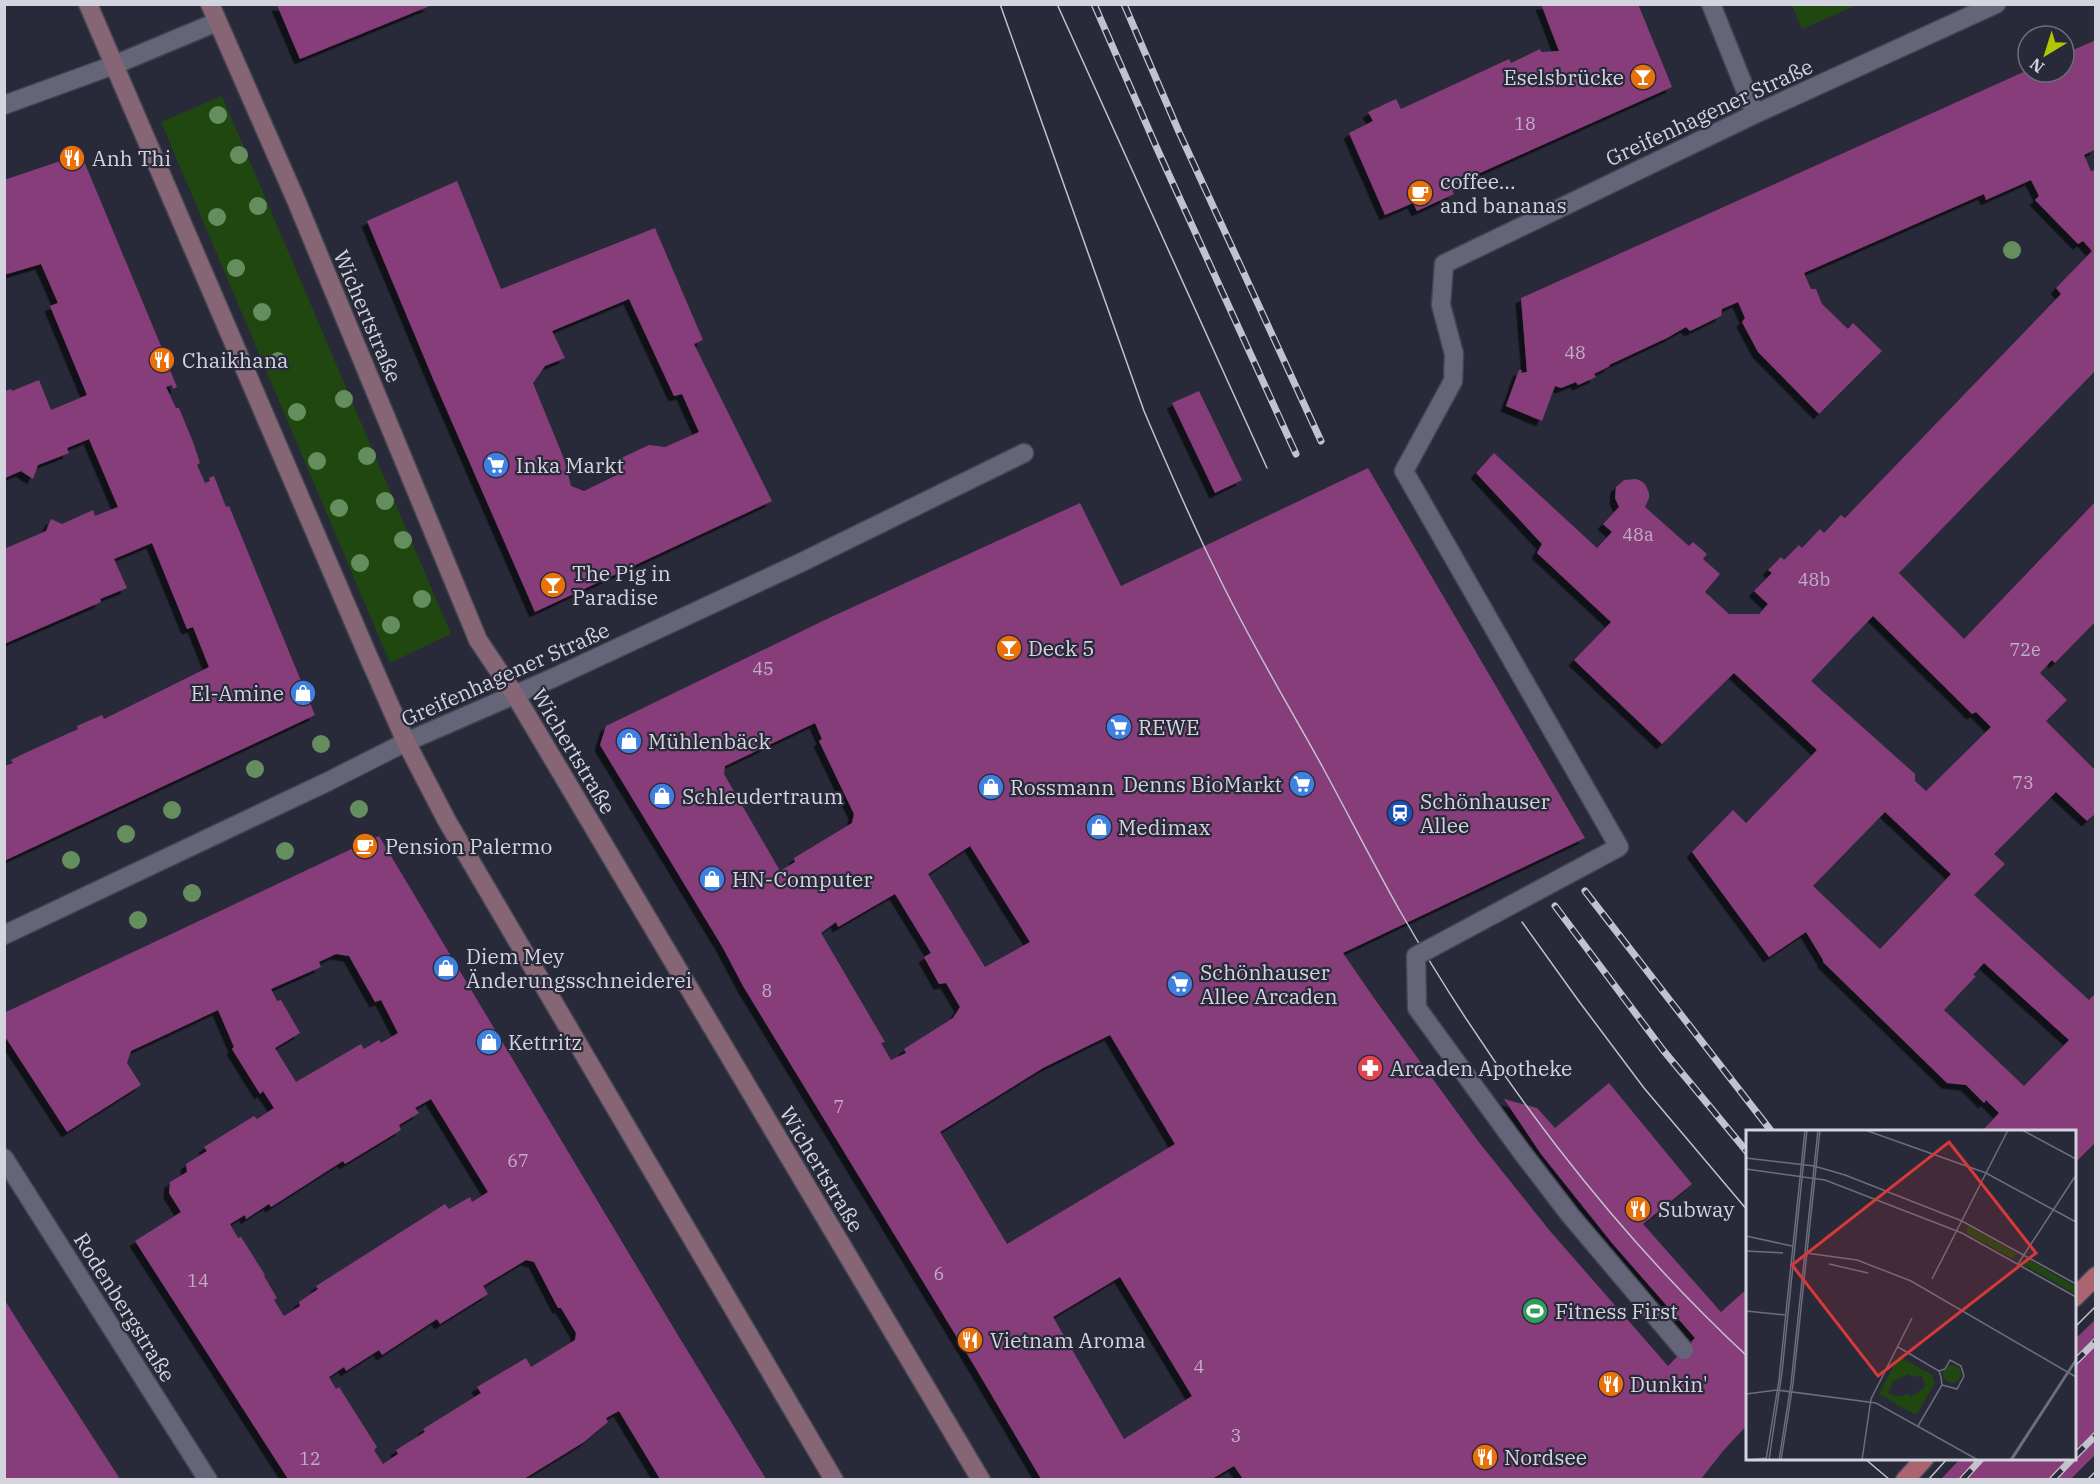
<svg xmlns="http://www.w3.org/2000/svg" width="2100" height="1484" viewBox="0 0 2100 1484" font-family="'IBM Plex Serif',serif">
<defs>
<filter id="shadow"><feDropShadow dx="-5.5" dy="5.5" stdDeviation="0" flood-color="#0009"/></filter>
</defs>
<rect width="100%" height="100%" fill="#282939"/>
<path fill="#214711" d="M1792,5h65l-55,24z
M222,96l229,538 -61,29 -229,-541z"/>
<path fill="#863e79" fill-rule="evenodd" filter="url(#shadow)" d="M1541,4h97l34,83 -221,99 3,8 -37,17 -4,-8 -28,12 -36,-82 24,-12 -5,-9 28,-13 5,10 108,-50 2,4 29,-14 1,3 18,-1z
M277,5h155l-132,54z
M2096,40v109l-12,6 7,16 5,-1v200l-197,203 65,66 132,-138v120l-41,42 -3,-3 -12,13 27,27 -21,21 50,50v42l-9,8 -31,-29 -62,62 11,10 -31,31 115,105 7,-7v149l-22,22v-33h-92l17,-18 -13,-13 -2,3 -18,-18 -19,-2 -124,-121v-2l-17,-28 -37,25 -77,-105 41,-42 13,13 71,-73 -83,-77 -72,71 -88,-84 37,-38 -74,-69 5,-9 -66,-71 18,-20 103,95 15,-16 -9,-8 16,-17 -4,-9 1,-11 8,-7 12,-1 5,2 4,3 4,9v5l-4,9 44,39 4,-4 14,12 -4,5 17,15 -15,18 24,22h30l9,-10 -14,-13 18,-18 -4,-3 13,-13 3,3 15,-15 3,3 18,-19 4,4 17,-18 4,3 216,-224 -5,-6 36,-37 -9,-10 -5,3 -43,-44 4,-4 -8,-16 -45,20 -2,-6 -180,79 7,16h5l6,15 26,25 5,-6 29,28 -63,63 -61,-62 -16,-30 3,-4 -7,-16 -16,7 -1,7 -31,15 -4,-4 -19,11 -58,27 1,1 -16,8 2,3 -18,8 -2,-3 -15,6 -6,-2 -13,35 -36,-15 13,-36h3l-1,3 6,-1 -6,-74 507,-228v2h36v-18zM1873,616l99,98 4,-2 15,15 -65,64 -11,-10v-7l-104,-93zM1885,812l66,62 -71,75 -67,-63zM1984,963l85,77 -45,46 -80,-76 32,-34 -3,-1z
M81,154l85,204h-1l12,29 -4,2 -1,-4 -6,2 10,21h3l14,34 7,21 -3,2 8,18 5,-2 -1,-3 5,-2 12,31 3,-1 86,209 -311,146v-95l9,-3 -2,-3 12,-6 55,-25 -1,-3 25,-11 2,4 105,-52 -16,-40 -6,2 -35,-86 -38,16 13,29 -27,11 1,3 -97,42v-95l42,-18 5,-12 11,5 31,-14 2,6 23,-9 -29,-68 -22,9 2,5 -31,12 -5,14 -12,-8 -16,7v-87l6,-2 1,2 27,-11 12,30 36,-15 -37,-89 8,-3 -17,-39 -37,11v-95z
M457,181l44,108 154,-61 48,112 -9,4 78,157 -237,111 -101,-231 -67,-160zM629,299l45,97 8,-2 17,38 -34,15 -16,-2 -34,16 6,12 -37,18 -13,-5 -7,-27 -31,-76 12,-17 20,-8 -13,-27z
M1199,391l43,89 -27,13 -43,-90z
M1368,468l217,370 -242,115 33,48 102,140 72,90 118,135 27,-28 -83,-95 -71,-89 -37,-55 33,9 18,20 54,-45 83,101 -49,40 78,88 27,-24v136l-25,27 -22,28h-458l-9,-13 -22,13h-171l-66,-112 -232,-381 -20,-38 -123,-203 6,-19 223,-108 251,-115 41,83zM815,723l7,16 -3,2 35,73 -2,9 -58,35 1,4 -15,9 -56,-97 1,-8zM970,846l60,96 -45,25 -57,-93zM895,894l36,59 -7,4 15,27 7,-1 14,24 -7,11 -49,31 2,4 -15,7 -10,-17 4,-1 -64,-109 15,-11 2,5zM1110,1035l65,109 -168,100 -67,-112 103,-64zM1120,1277l72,119 -68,43 -71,-122z
M379,836l297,496 90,147h-106l-41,-68 -13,7 2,4 -24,20 -60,37h-236l-153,-238 46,-29 -12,-19 1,-11 17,-10 -1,-8 21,-13 -3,-4 50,-31 3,3 17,-11 -11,-17 -3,3 -28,-45 2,-2 -16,-37 -87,41 -4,12 14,22 -74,47 -63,-97 2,-23zM336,954l13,2 26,46 6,-2 17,33 -17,10 -2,-3 -15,9 -3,-5 -65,38 -21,-34 25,-15 -19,-33 -4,1 -6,-12 50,-22 -2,-5zM431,1099l57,93 -16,10 -2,-5 -21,12 -4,-5 -129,82 2,3 -19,13 1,4 -16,10 -10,-16 3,-2 -13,-22 1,-1 -24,-38 -3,1 -8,-14 15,-9 1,4 23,-15 2,3 72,-46 2,3 56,-34 -2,-5 20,-12 -4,-5zM526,1260l8,2 24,46h3l15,25 -1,7 -44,27 -5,-9 -49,29 4,6 -58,36 2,3 -29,18 2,4 -15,10 -9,-14 3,-3 -38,-60 -3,2 -7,-12 15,-10 2,4 33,-21 3,5 55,-36 3,5 48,-30 -5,-8z
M4,1299l22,35 94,145h-116z
M2096,1319v135l-25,25h-130l20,-21h113v-118z"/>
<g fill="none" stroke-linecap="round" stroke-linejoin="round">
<g stroke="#444452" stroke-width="21">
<path id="lane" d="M1444,264l-3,41 13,49 -1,27"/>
</g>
<g stroke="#444452" stroke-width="21">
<path id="street" d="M1711,4l44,110
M4,105l110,-40 103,-43
M1444,264l311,-150 241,-110
M4,935l323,-153 79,-40 147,-64 247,-115 224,-110
M4,1158l204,322"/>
</g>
<g stroke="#444452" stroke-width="21">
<path id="secondary" d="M88,4l281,654 37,84 41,79 387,659
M210,4l86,196 182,440 37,55 466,785"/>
</g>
<g stroke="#444452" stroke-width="21">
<path id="primary" d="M2074,1298l22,-22
M1905,1480l20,-22"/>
</g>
<use href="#lane" stroke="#646578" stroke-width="18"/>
<use href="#street" stroke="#646578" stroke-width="18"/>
<use href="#secondary" stroke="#866574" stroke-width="18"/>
<use href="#primary" stroke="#a96470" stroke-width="18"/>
<path stroke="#c1c2cd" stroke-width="1.5" d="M1000,4l144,407c23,54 46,108 72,160 32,67 70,130 106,195 26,48 51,97 78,145 93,162 210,318 348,446
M1057,4l210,464
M1522,922l56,78 66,88 104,123
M2074,1328l22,-22
M1864,1458l26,22
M1928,1480l20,-22
M2087,1480l9,-9"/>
<g stroke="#c1c2cd" stroke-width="7">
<path id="rail" d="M1094,4l61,140 141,310
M1124,4l55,128 142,309
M1585,891l187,241
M1555,906l108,144 85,103
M2074,1363l22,-22
M2074,1457l22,-22
M1962,1480l20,-22
M2052,1480l21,-22"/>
</g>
<use href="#rail" stroke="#282939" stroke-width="4.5" stroke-dasharray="14" stroke-linecap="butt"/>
<g stroke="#444452" stroke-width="21" stroke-linecap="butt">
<path id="lane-bridge" d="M1453,381l-49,90 215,376 -203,109 1,52 104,143 49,64 114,135"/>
</g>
<use href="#lane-bridge" stroke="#646578" stroke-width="18"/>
</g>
<g fill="#648e5d">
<circle cx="218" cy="115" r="9"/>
<circle cx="239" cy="155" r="9"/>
<circle cx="258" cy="206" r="9"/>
<circle cx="217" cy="217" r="9"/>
<circle cx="2012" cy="250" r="9"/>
<circle cx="236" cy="268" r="9"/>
<circle cx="262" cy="312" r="9"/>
<circle cx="278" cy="361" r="9"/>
<circle cx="344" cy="399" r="9"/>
<circle cx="297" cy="412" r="9"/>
<circle cx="367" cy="456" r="9"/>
<circle cx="317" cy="461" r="9"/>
<circle cx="385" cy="501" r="9"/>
<circle cx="339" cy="508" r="9"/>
<circle cx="403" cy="540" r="9"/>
<circle cx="360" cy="563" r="9"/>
<circle cx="422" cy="599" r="9"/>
<circle cx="391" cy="625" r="9"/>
<circle cx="321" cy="744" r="9"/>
<circle cx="255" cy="769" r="9"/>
<circle cx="359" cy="809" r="9"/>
<circle cx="172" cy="810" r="9"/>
<circle cx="126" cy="834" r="9"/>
<circle cx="285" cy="851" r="9"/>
<circle cx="71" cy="860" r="9"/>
<circle cx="192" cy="893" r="9"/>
<circle cx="138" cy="920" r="9"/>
</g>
<defs>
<g id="bar-disc" transform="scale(1.35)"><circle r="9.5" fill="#e8710a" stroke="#282939"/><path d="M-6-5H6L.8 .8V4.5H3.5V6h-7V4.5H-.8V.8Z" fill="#fff"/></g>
<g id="restaurant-disc" transform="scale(1.35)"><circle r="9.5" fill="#e8710a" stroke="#282939"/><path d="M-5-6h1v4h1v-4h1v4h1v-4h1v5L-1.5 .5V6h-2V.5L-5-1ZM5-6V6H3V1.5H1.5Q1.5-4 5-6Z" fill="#fff"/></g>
<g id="cafe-disc" transform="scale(1.35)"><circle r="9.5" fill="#e8710a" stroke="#282939"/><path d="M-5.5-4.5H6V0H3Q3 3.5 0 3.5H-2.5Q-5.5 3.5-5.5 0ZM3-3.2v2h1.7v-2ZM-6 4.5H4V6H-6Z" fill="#fff"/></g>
<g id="supermarket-disc" transform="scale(1.35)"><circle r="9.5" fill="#3f7fe0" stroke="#282939"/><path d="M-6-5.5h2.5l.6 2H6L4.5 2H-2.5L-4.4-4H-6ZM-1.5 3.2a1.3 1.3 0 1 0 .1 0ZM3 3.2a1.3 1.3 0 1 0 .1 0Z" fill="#fff"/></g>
<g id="shop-disc" transform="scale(1.35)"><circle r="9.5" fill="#3f7fe0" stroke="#282939"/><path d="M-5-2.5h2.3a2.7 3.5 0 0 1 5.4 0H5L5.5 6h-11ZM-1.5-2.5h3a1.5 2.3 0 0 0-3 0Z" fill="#fff"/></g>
<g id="station-disc" transform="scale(1.35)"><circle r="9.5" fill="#1a4fb4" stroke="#282939"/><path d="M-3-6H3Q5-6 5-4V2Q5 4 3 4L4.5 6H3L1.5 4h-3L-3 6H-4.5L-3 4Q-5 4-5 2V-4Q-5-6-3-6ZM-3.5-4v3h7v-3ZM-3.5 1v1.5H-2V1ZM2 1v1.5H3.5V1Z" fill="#fff"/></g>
<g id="pharmacy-disc" transform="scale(1.35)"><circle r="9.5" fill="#e0444e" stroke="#282939"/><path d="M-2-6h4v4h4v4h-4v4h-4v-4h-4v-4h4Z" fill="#fff"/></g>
<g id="stadium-disc" transform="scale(1.35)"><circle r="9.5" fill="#2e9e5b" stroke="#282939"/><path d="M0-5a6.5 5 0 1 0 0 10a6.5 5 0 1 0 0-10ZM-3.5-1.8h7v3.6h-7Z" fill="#fff"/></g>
</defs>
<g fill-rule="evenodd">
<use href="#bar-disc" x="1643" y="77"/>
<use href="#restaurant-disc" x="72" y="158"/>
<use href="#cafe-disc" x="1420" y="193"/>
<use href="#restaurant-disc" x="162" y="360"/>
<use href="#supermarket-disc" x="496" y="465"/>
<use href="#bar-disc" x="553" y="585"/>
<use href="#bar-disc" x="1009" y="648"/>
<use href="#shop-disc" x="303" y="693"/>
<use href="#supermarket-disc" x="1119" y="727"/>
<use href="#shop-disc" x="629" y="741"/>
<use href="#supermarket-disc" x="1302" y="784"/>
<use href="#shop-disc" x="991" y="787"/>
<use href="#shop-disc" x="662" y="796"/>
<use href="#station-disc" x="1400" y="813"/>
<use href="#shop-disc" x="1099" y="827"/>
<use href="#cafe-disc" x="365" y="846"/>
<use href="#shop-disc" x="712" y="879"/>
<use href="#shop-disc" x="446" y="968"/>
<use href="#supermarket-disc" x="1180" y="984"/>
<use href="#shop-disc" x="489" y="1042"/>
<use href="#pharmacy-disc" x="1370" y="1068"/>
<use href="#restaurant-disc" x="1638" y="1209"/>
<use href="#stadium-disc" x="1535" y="1311"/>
<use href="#restaurant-disc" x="970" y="1340"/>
<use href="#restaurant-disc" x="1611" y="1384"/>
<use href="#restaurant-disc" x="1485" y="1457"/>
</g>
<g text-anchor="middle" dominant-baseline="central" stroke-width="4.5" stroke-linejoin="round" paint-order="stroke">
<g font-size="18" fill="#c0aec6">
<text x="1525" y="123">18</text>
<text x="1575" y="352">48</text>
<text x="1638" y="534">48a</text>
<text x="1814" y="579">48b</text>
<text x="2025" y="649">72e</text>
<text x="763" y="668">45</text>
<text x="2023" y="782">73</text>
<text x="767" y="990">8</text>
<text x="839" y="1106">7</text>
<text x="518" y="1160">67</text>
<text x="939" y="1273">6</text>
<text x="198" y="1280">14</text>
<text x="1199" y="1366">4</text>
<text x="1236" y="1435">3</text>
<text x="310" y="1458">12</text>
</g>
<g font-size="21" fill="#d4d4df" stroke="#282939" text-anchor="start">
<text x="1624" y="77" text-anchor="end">Eselsbrücke</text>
<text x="92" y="158">Anh Thi</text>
<text x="1440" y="181">coffee...<tspan x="1440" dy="24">and bananas</tspan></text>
<text x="182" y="360">Chaikhana</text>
<text x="516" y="465">Inka Markt</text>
<text x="572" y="573">The Pig in<tspan x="572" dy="24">Paradise</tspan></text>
<text x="1028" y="648">Deck 5</text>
<text x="284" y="693" text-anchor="end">El-Amine</text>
<text x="1138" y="727">REWE</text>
<text x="648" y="741">Mühlenbäck</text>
<text x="1282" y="784" text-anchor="end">Denns BioMarkt</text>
<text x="1010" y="787">Rossmann</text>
<text x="682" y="796">Schleudertraum</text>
<text x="1420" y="801">Schönhauser<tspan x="1420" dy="24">Allee</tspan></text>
<text x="1118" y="827">Medimax</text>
<text x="385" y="846">Pension Palermo</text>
<text x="732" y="879">HN-Computer</text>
<text x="466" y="956">Diem Mey<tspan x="466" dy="24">Änderungsschneiderei</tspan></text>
<text x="1200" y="972">Schönhauser<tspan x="1200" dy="24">Allee Arcaden</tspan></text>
<text x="508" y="1042">Kettritz</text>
<text x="1390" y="1068">Arcaden Apotheke</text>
<text x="1658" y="1209">Subway</text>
<text x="1555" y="1311">Fitness First</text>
<text x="990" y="1340">Vietnam Aroma</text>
<text x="1630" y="1384">Dunkin'</text>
<text x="1504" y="1457">Nordsee</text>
</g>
<g font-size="21" fill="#d4d4df" stroke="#282939">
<text transform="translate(1709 112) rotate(-25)">Greifenhagener Straße</text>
<text transform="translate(368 316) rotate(67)">Wichertstraße</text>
<text transform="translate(505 674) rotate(-24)">Greifenhagener Straße</text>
<text transform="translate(574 751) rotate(59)">Wichertstraße</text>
<text transform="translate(822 1169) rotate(59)">Wichertstraße</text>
<text transform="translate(125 1307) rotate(58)">Rodenbergstraße</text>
</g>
</g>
<g transform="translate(1746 1130)">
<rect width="330" height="330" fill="#282939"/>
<path d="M222,96l48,27 -3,6 -48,-27zM281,129l49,28v7l-52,-29zM153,226l33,19 3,8 -19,32 -37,-21zM164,244l1,3 11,-1 3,11 -15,10 -1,-3 -11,3 -10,-4 5,-12zM197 244a9 9 0 1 1 18 0a9 9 0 1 1-18 0Z" fill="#214711" fill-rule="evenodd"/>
<path fill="none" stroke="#6d6d7b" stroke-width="1.5" d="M119,0l121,43 90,49M276,0l54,29M0,28l68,8 31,9 117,46 114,63M0,39l79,11 137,53 114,64M0,106l46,10M0,121l37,2M60,123l51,7 54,21 165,96M83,134l39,9M272,134l58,-89M186,149l76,-149M0,181l39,4M152,217l41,24 2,6 1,8 -24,41M193,241l6,-2 5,-9 11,6 3,10 -7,13 -15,-4M0,264l31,-4 99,13 102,57M2,330l18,-2M20,330l13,-80 26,-250M23,330l13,-88 25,-242M33,330l12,-76 27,-254M35,330l12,-76 27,-254M116,330l9,-61 41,-81M264,330l66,-101M266,330l64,-99"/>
<path fill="#d6393a" fill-opacity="0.15" stroke="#d6393a" stroke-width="3" d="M203,12l87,111 -158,123 -86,-111z"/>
<rect width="330" height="330" fill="none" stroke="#d4d4df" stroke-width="3"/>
</g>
<rect width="2100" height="1484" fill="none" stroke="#d4d4df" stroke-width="12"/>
<g transform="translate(2046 54) rotate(218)"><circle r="28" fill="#282939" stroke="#6d6d7b" stroke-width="1.5"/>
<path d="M0-4.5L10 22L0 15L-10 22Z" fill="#b0c503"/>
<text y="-9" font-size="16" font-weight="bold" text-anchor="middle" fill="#d4d4df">N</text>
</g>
</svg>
